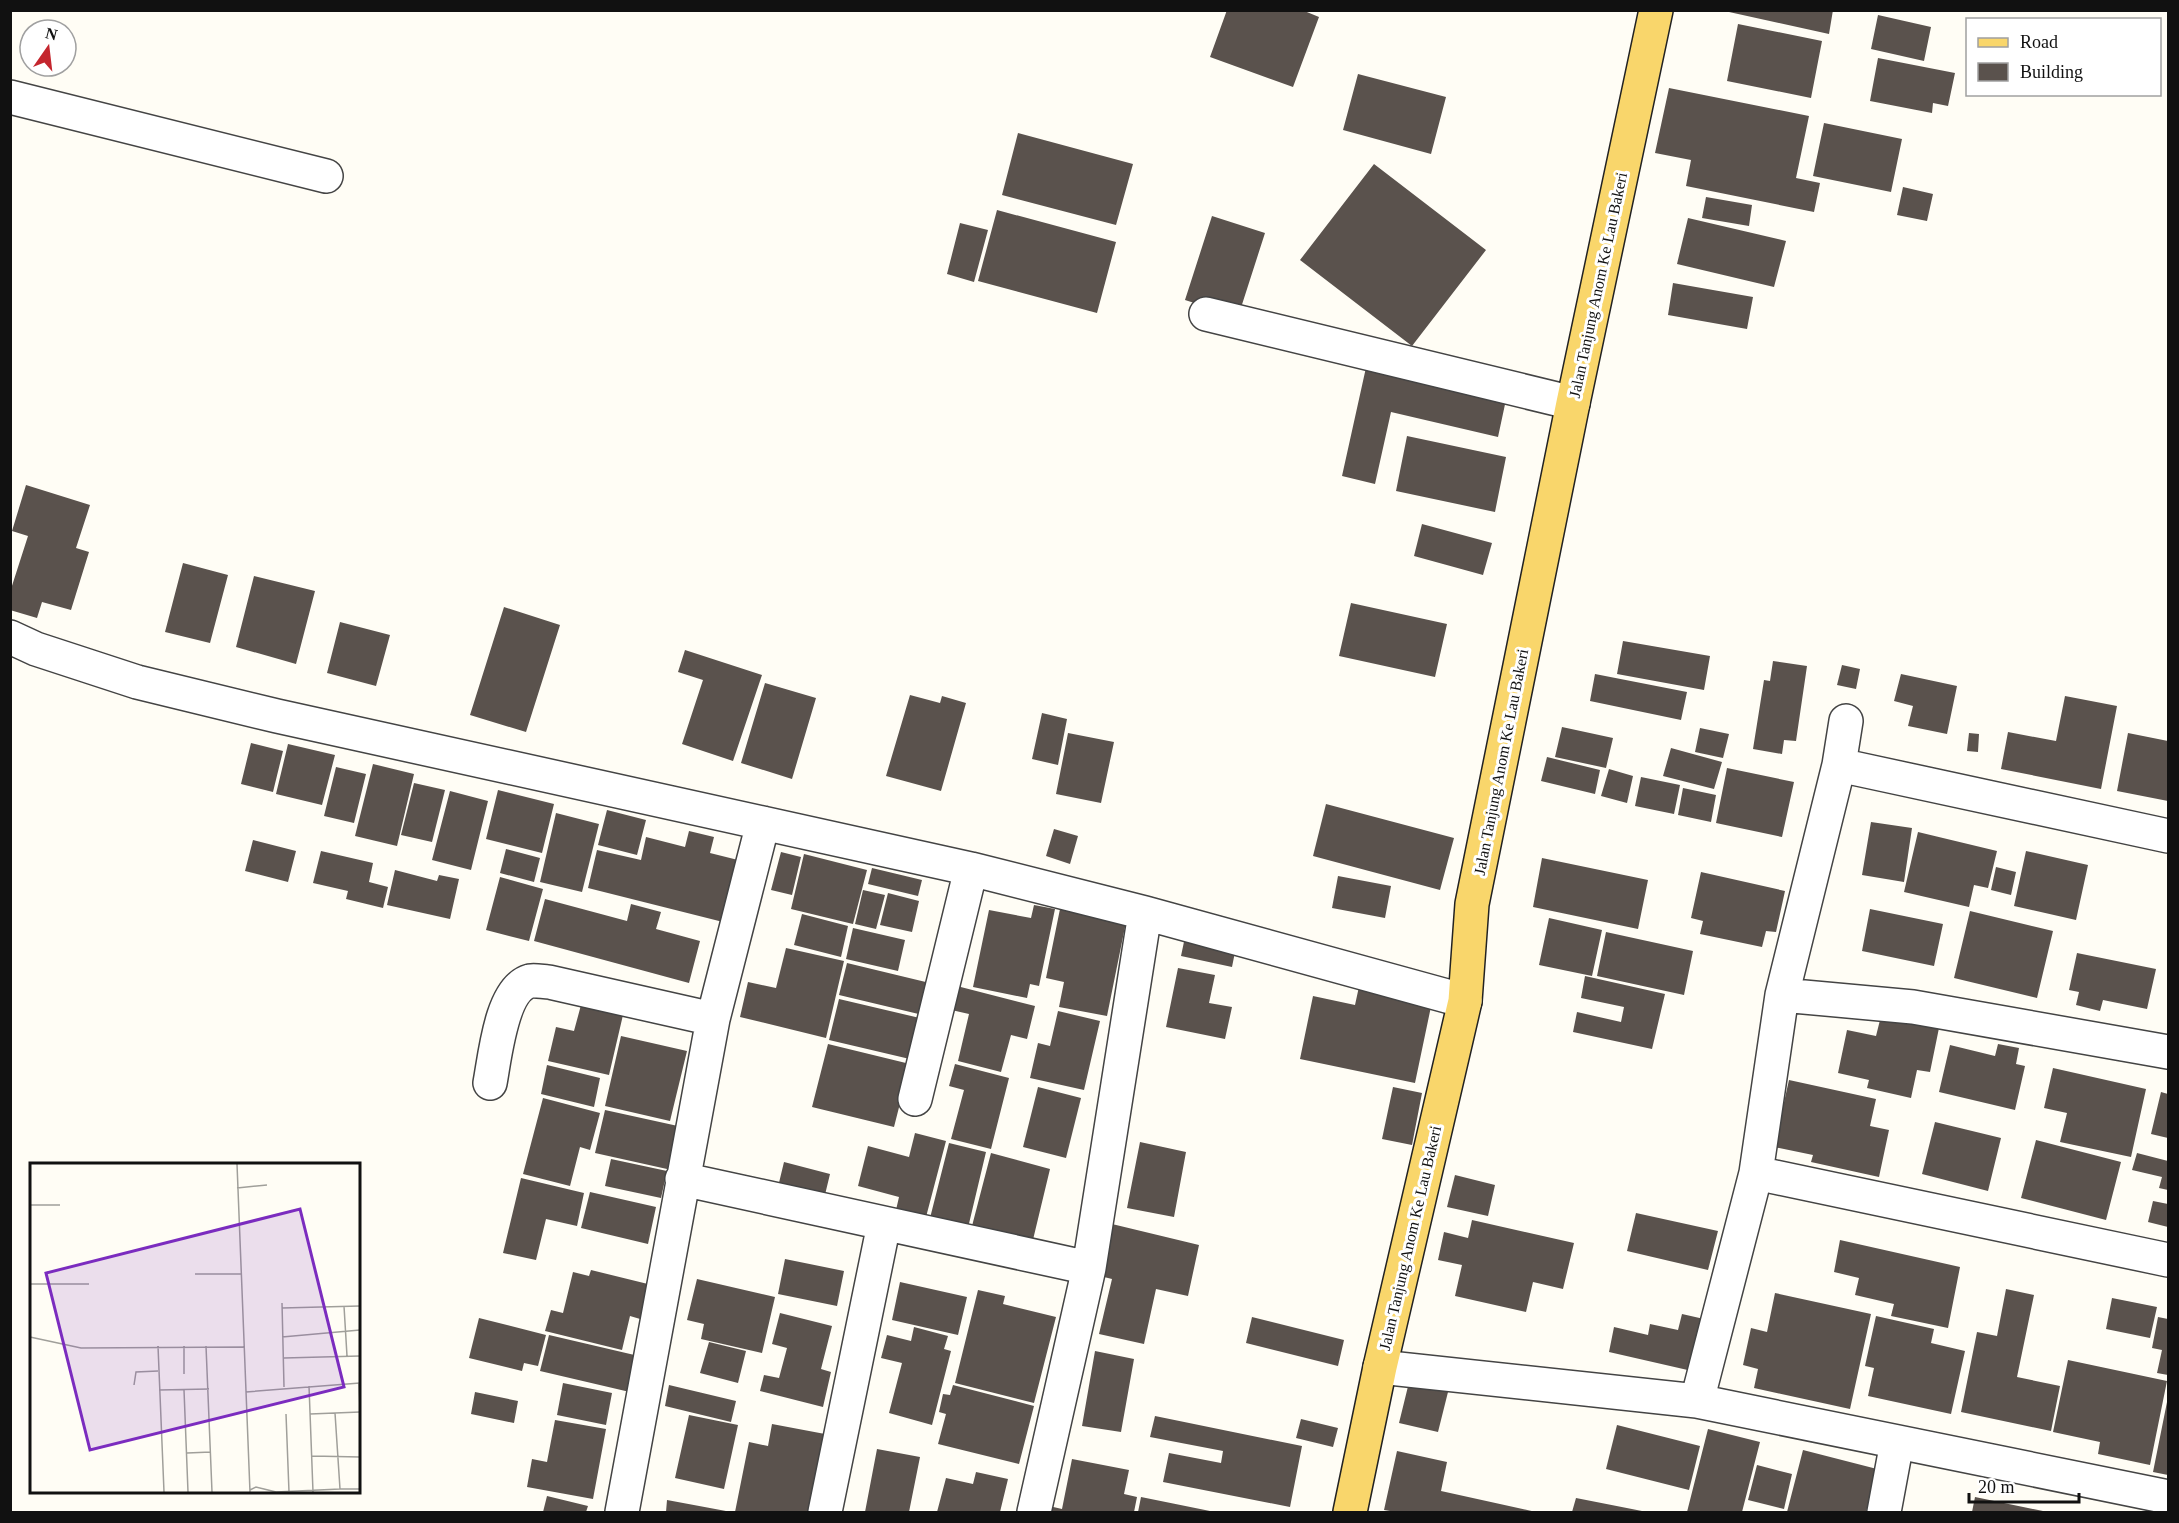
<svg xmlns="http://www.w3.org/2000/svg" width="2179" height="1523" viewBox="0 0 2179 1523" font-family="Georgia,serif">
<rect width="100%" height="100%" fill="#fffdf5"/>
<path fill="#5a524d" d="M1227,10h75l17,7 -26,70 -83,-30z
M1720,10h113l-4,24z
M1878,15l53,12 -7,34 -53,-12z
M1738,24l84,17 -11,57 -84,-17z
M1878,58l77,15 -7,33 -15,-3 -1,10 -62,-12z
M1358,74l88,23 -15,57 -88,-24z
M1669,88l140,28 -13,62 24,5 -6,29 -128,-26 5,-26 -36,-7z
M1824,123l78,16 -11,53 -78,-16z
M1018,133l115,31 -17,61 -114,-30z
M1374,164l112,86 -74,96 -112,-86z
M1903,187l30,7 -6,27 -30,-6z
M1706,197l46,8 -3,21 -47,-8z
M997,210l119,32 -19,71 -119,-32z
M1212,216l53,17 -27,84 -53,-17z
M1688,218l98,23 -12,46 -97,-23z
M960,223l28,7 -14,52 -27,-8z
M1673,283l80,14 -6,32 -79,-14z
M1367,363l140,32 -9,42 -107,-25 -16,72 -33,-8z
M1407,436l99,21 -11,55 -99,-21z
M26,485l64,20 -14,43 13,4 -18,58 -29,-8 -5,16 -27,-8v-18l18,-56 -16,-5z
M1422,524l70,19 -9,32 -69,-19z
M183,563l45,12 -18,68 -45,-11z
M254,576l61,15 -19,73 -60,-17z
M1351,603l96,21 -12,53 -96,-21z
M504,607l56,18 -34,107 -56,-17z
M340,622l50,13 -14,51 -49,-13z
M1623,641l87,15 -6,34 -87,-16z
M685,650l77,25 -29,86 -51,-17 21,-64 -25,-8z
M1773,661l34,5 -11,75 -12,-1 -2,14 -29,-5 11,-69 6,1z
M1842,665l18,4 -4,20 -19,-4z
M1595,674l92,18 -6,28 -91,-19z
M1901,674l56,12 -10,48 -39,-8 5,-20 -19,-5z
M765,683l51,15 -24,81 -51,-16z
M910,695l30,8 2,-7 24,7 -25,88 -55,-15z
M2065,696l52,10 -16,83 -100,-20 7,-37 48,9z
M1042,713l25,6 -9,46 -26,-6z
M1562,727l51,11 -7,30 -51,-11z
M1700,728l29,6 -6,24 -28,-6z
M1068,733l46,9 -13,61 -45,-9z
M1969,733l10,1 -1,18 -11,-1z
M2128,733l40,8v60l-51,-10z
M251,743l32,8 -10,41 -32,-8z
M288,744l47,11 -13,50 -46,-11z
M1671,748l51,14 -8,27 -51,-13z
M1547,757l53,13 -5,24 -54,-13z
M373,764l41,10 -17,72 -42,-10z
M336,767l30,7 -12,49 -30,-7z
M1727,768l67,14 -12,55 -66,-14z
M1609,769l24,7 -6,27 -26,-7z
M1641,777l39,8 -6,29 -39,-8z
M414,783l31,7 -13,52 -31,-7z
M1683,788l33,7 -5,27 -33,-7z
M498,790l56,14 -12,49 -56,-14z
M450,791l38,10 -17,69 -39,-10z
M1326,804l128,34 -14,52 -127,-34z
M607,810l39,10 -9,35 -39,-10z
M556,813l43,11 -17,68 -42,-10z
M1871,822l41,6 -8,54 -42,-7z
M1054,829l24,7 -8,28 -24,-8z
M689,831l25,6 -4,16 32,8 -15,62 -139,-35 9,-38 44,10 5,-23 39,10z
M1918,832l79,19 -9,37 -14,-3 -5,22 -65,-15z
M253,840l43,11 -8,31 -43,-11z
M506,849l34,9 -6,24 -34,-9z
M321,851l52,12 -4,19 19,5 -5,21 -37,-9 2,-8 -35,-8z
M2026,851l62,14 -12,55 -62,-14z
M781,852l20,5 -9,38 -21,-5z
M804,854l63,16 -14,54 -62,-15z
M1542,858l106,22 -10,49 -105,-22z
M1996,867l20,5 -5,23 -20,-5z
M872,868l50,12 -4,16 -50,-12z
M395,870l42,11 2,-6 20,4 -9,40 -63,-14z
M1701,872l84,19 -9,41 -10,-1 -4,16 -62,-13 3,-13 -12,-3z
M1338,876l53,10 -6,32 -53,-10z
M500,877l43,12 -14,52 -43,-11z
M863,890l22,5 -9,34 -21,-5z
M888,893l31,8 -7,31 -32,-7z
M545,899l82,22 4,-17 30,8 -5,17 44,12 -11,42 -155,-42z
M1034,905l21,4 -16,77 -9,-2 -3,14 -54,-11 16,-77 42,8z
M1060,909l66,13 -19,94 -48,-9 5,-25 -18,-4z
M1870,909l73,15 -9,42 -72,-15z
M1970,911l83,20 -16,67 -83,-20z
M802,914l46,12 -7,31 -47,-12z
M1549,918l53,12 -10,46 -53,-11z
M853,928l52,12 -7,31 -52,-12z
M1606,932l87,19 -9,44 -87,-19z
M1185,937l51,10 -4,20 -51,-11z
M786,948l58,13 -18,77 -86,-21 8,-35 28,6z
M2077,953l79,16 -9,40 -44,-9 -3,11 -24,-6 3,-13 -10,-2z
M847,963l87,21 -7,32 -88,-21z
M1178,968l37,7 -6,28 23,4 -7,32 -59,-12z
M1585,976l80,18 -13,55 -79,-17 4,-20 44,10 3,-15 -43,-9z
M1360,982l73,15 -18,86 -115,-24 13,-63 42,9z
M953,985l82,21 -8,33 -16,-4 -10,37 -43,-11 11,-47 -22,-5z
M839,999l85,20 -10,41 -85,-20z
M581,1005l42,10 -14,60 -61,-14 8,-34 18,4z
M1058,1011l42,10 -16,69 -54,-12 8,-35 12,3z
M1881,1016l58,12 -9,44 -13,-2 -6,28 -44,-10 2,-8 -31,-7 9,-43 29,6z
M621,1036l66,15 -17,70 -65,-15z
M828,1044l82,20 -16,63 -82,-20z
M1998,1044l21,4 -3,16 9,2 -10,44 -76,-18 11,-47 45,11z
M955,1064l54,14 -18,71 -40,-10 13,-49 -15,-4z
M547,1065l53,13 -6,29 -53,-13z
M2053,1068l93,21 -15,68 -71,-15 7,-29 -23,-5z
M1789,1080l87,19 -6,27 19,4 -10,47 -68,-15 2,-7 -39,-8z
M1038,1087l43,11 -15,60 -43,-11z
M1393,1087l29,6 -10,52 -30,-6z
M2161,1092l7,2v44l-17,-4z
M543,1098l57,15 -10,37 -10,-3 -10,39 -47,-12z
M605,1110l82,18 -11,43 -81,-18z
M1935,1122l66,16 -13,53 -66,-17z
M915,1133l31,8 -20,76 -30,-7 3,-13 -41,-11 10,-40 41,11z
M2036,1140l85,22 -15,58 -85,-22z
M1140,1142l46,10 -12,65 -47,-9z
M949,1143l37,9 -19,80 -38,-10z
M991,1153l59,16 -19,79 -59,-22z
M2137,1153l31,8v29l-9,-2 3,-11 -30,-7z
M611,1159l56,12 -6,27 -56,-12z
M784,1162l46,12 -7,29 -46,-12z
M1455,1175l40,10 -7,31 -41,-9z
M521,1178l63,15 -7,33 -31,-7 -10,41 -33,-7z
M590,1192l66,15 -8,37 -67,-16z
M2153,1201l15,3v23l-20,-5z
M1636,1213l82,18 -10,39 -81,-19z
M1472,1220l102,23 -11,46 -30,-7 -7,30 -71,-16 7,-31 -24,-5 6,-28 24,6z
M1112,1224l87,21 -11,51 -32,-7 -12,55 -45,-10 13,-55 -12,-3z
M1840,1240l120,27 -12,61 -57,-12 3,-12 -39,-9 4,-17 -25,-6z
M785,1259l59,12 -7,35 -59,-12z
M591,1270l65,16 -9,35 -17,-5 -8,34 -77,-19 6,-21 12,3 10,-41 16,4z
M697,1279l78,18 -13,56 -61,-14 3,-15 -17,-4z
M900,1282l67,15 -9,38 -66,-15z
M2006,1289l28,6 -17,82 43,9 -9,45 -90,-19 16,-80 20,4z
M978,1290l27,6 -2,8 53,13 -22,86 -79,-20z
M1775,1293l96,21 -21,95 -96,-21 4,-19 -15,-4 8,-37 16,4z
M2112,1298l45,9 -7,31 -44,-9z
M780,1313l52,13 -11,43 10,3 -8,35 -63,-16 4,-16 15,3 8,-30 -15,-4z
M1682,1314l22,5 -12,52 -83,-19 5,-25 34,8 2,-11 28,6z
M1876,1316l58,13 -3,14 34,8 -14,63 -83,-18 6,-28 -9,-2z
M1252,1317l92,23 -6,26 -92,-23z
M2158,1317l10,2v56l-11,-2 5,-23 -10,-2z
M479,1318l67,17 -8,31 -14,-3 -2,8 -53,-13z
M914,1327l34,9 -4,13 7,2 -19,74 -43,-12 13,-50 -21,-5 6,-23 24,6z
M549,1335l94,22 -9,36 -94,-22z
M709,1342l37,9 -8,32 -38,-10z
M1095,1351l39,8 -13,73 -39,-6z
M2068,1360l99,21 -17,84 -52,-11 2,-12 -47,-10z
M1413,1366l39,10 -14,56 -39,-9z
M563,1383l49,10 -6,32 -49,-10z
M669,1385l67,16 -5,21 -66,-16z
M953,1385l81,21 -15,58 -81,-20 8,-30 -7,-2 4,-18 7,1z
M475,1392l43,9 -4,22 -43,-9z
M2167,1402h1v73l-15,-3z
M689,1415l49,10 -14,64 -49,-11z
M1155,1416l147,30 -12,61 -127,-25 6,-29 52,10 2,-12 -73,-14z
M1301,1419l37,9 -5,19 -37,-9z
M555,1420l51,9 -13,70 -66,-12 5,-28 15,3z
M772,1424l53,10 -15,78h-75l14,-70 19,4z
M1617,1425l83,21 -11,44 -83,-21z
M1708,1429l52,13 -18,70h-55z
M877,1449l43,8 -11,55h-44z
M1803,1450l74,19 -11,43h-79z
M1397,1451l50,11 -6,29 95,21h-140l-12,-2z
M1072,1459l57,11 -5,24 13,3 -3,15h-87l2,-6 13,3z
M1757,1465l35,9 -8,35 -36,-9z
M976,1472l32,7 -8,33h-63l9,-34 27,6z
M547,1496l41,10 -2,6h-43z
M1141,1497l69,14v1h-72z
M1975,1497l68,14v1h-71z
M1576,1498l66,13v1h-70z
M667,1500l59,11v1h-60z"/>
<g fill="none" stroke-linecap="round" stroke-linejoin="round">
<g stroke="#444" stroke-width="36">
<path id="minor" d="M10,97l316,79
M1206,314l367,89
M10,637l26,12 101,33 140,34 694,153 174,44 320,88
M1839,765l329,71
M1782,995l131,12 255,45
M490,1083c5,-26 11,-94 40,-102 6,-1 14,1 19,1l164,37
M915,1099l56,-230
M1756,1173l412,87
M682,1179l407,89
M1380,1367l317,34 471,96
M1697,1401l59,-228 26,-178 57,-230 7,-44
M622,1512l91,-493 50,-196
M825,1512l59,-288
M1034,1512l55,-244 56,-355
M1884,1512l13,-70"/>
</g>
<g stroke="#222" stroke-width="36">
<path id="major" d="M1350,1512l30,-145 85,-366 7,-97 101,-501 83,-393"/>
</g>
<use href="#minor" stroke="#fff" stroke-width="33"/>
<use href="#major" stroke="#f9d66b" stroke-width="33"/>
</g>
<g text-anchor="middle" dominant-baseline="central" stroke-width="6" stroke-linejoin="round" paint-order="stroke">
<g font-size="16" fill="#111" stroke="#fff">
<text transform="translate(1598 285) rotate(-78)">Jalan Tanjung Anom Ke Lau Bakeri</text>
<text transform="translate(1501 762) rotate(-79)">Jalan Tanjung Anom Ke Lau Bakeri</text>
<text transform="translate(1410 1238) rotate(-77)">Jalan Tanjung Anom Ke Lau Bakeri</text>
</g>
</g>
<g transform="translate(30 1163)">
<rect width="330" height="330" fill="#fffdf5"/>
<path fill="none" stroke="#a09f9a" stroke-width="1.5" d="M207,1l13,328M207,25l30,-3M0,42h30M165,111h46M0,121h59M252,140l2,84M314,143l3,50M252,145l78,-2M0,174l51,11 164,-1M252,174l78,-7M128,183l6,146M154,183v28M176,183l6,146M254,195l76,-2M329,220l1,26M104,222l2,-13 22,-1M279,223l4,106M129,227l50,-1M154,227l4,102M216,229l114,-9M305,250l5,76h20M256,251l3,78M280,251l50,-2M157,290l24,-1M282,293l48,1M220,327l6,-3 20,5 64,-3"/>
<path fill="#7b2cbf" fill-opacity="0.15" stroke="#7b2cbf" stroke-width="3" d="M270,46l44,178 -254,63 -44,-177z"/>
<rect width="330" height="330" fill="none" stroke="#111" stroke-width="3"/>
</g>
<rect width="2179" height="1523" fill="none" stroke="#111111" stroke-width="24"/>
<rect x="1966" y="18" width="195" height="78" fill="#ffffff" stroke="#a0a0a0" stroke-width="1.5"/>
<rect x="1978" y="38" width="30" height="9" fill="#f9d66b" stroke="#a0a0a0" stroke-width="1.5"/>
<text x="2020" y="48" font-size="18" fill="#111111">Road</text>
<rect x="1978" y="63" width="30" height="18" fill="#5a524d" stroke="#a0a0a0" stroke-width="1.5"/>
<text x="2020" y="78" font-size="18" fill="#111111">Building</text>
<g transform="translate(48 48) rotate(14)"><circle r="28" fill="#ffffff" stroke="#a0a0a0" stroke-width="1.5"/>
<path d="M0-4.5L10 22L0 15L-10 22Z" fill="#c4262e"/>
<text y="-9" font-size="16" font-weight="bold" text-anchor="middle" fill="#111111">N</text>
</g>
<path d="M1969 1493v9h110v-9" fill="none" stroke="#111111" stroke-width="3"/>
<text x="1978" y="1493" font-size="18" fill="#111111" stroke="#ffffff" stroke-width="4.5" paint-order="stroke">20 m</text>
</svg>
